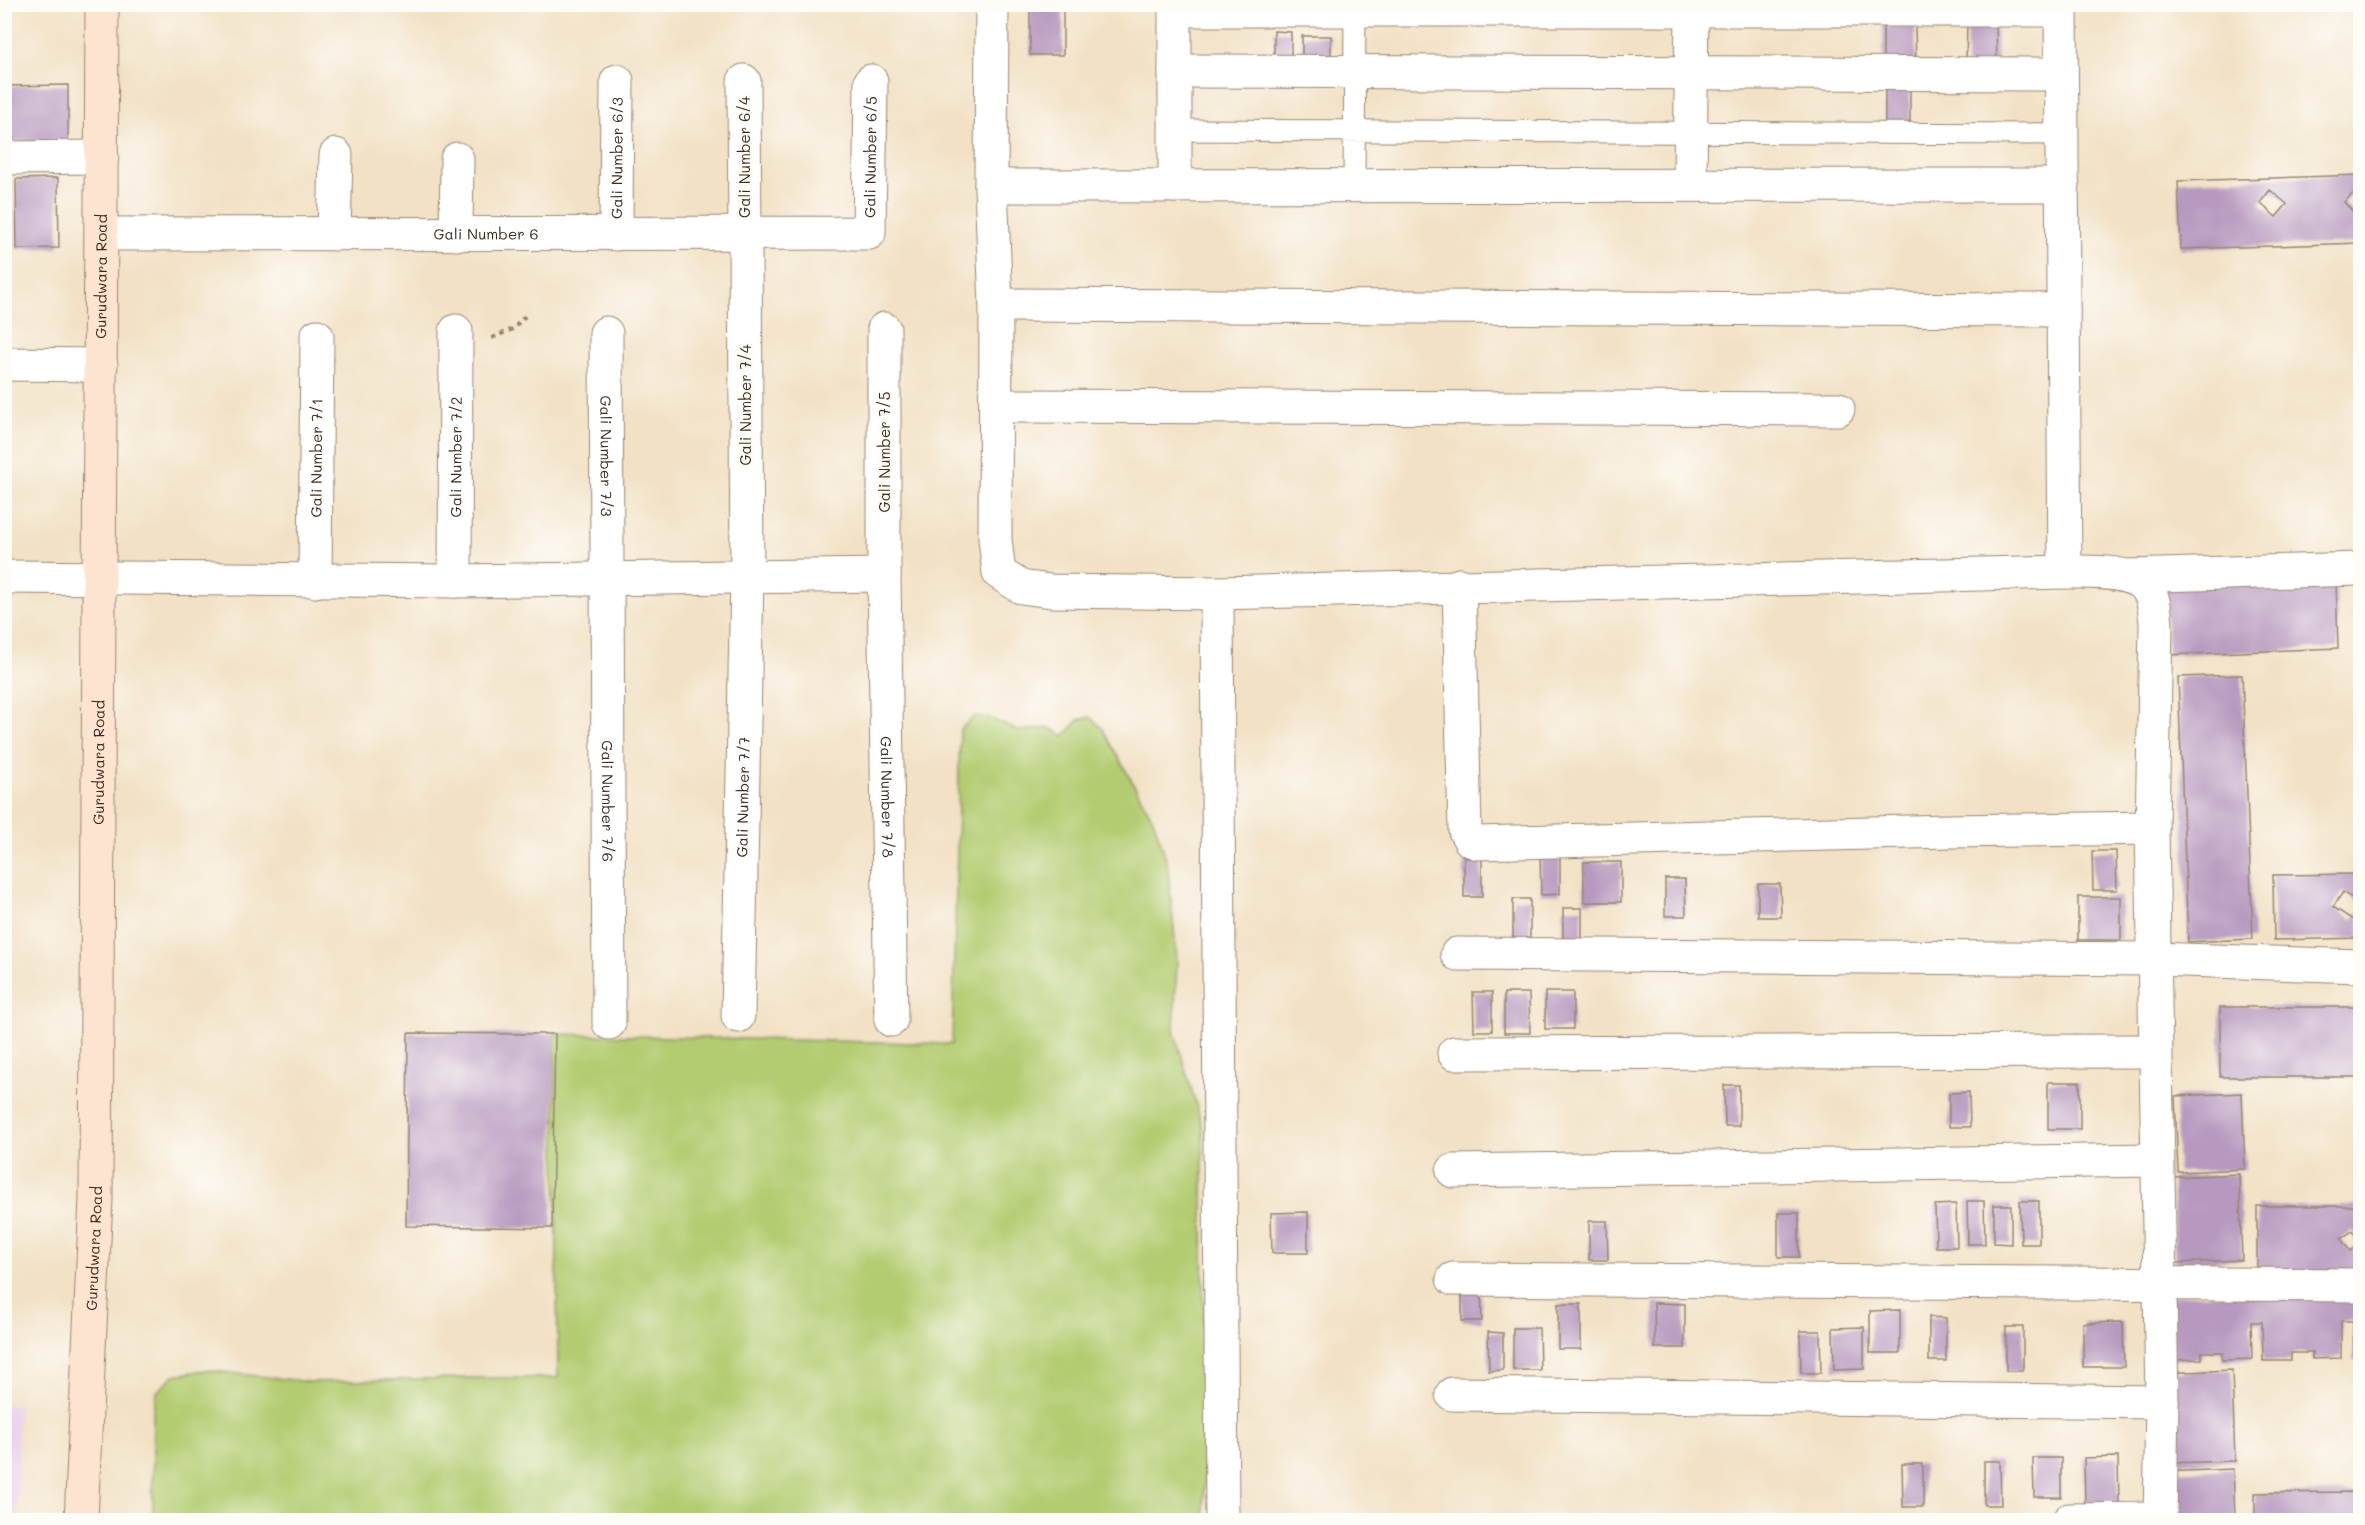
<svg xmlns="http://www.w3.org/2000/svg" width="2365" height="1525" viewBox="0 0 2365 1525" font-family="Mali,sans-serif">
<rect width="100%" height="100%" fill="#fdfcf7"/>
<filter id="ink" filterUnits="userSpaceOnUse"><feTurbulence type="fractalNoise" baseFrequency=".0167" numOctaves="2"/><feDisplacementMap in="SourceGraphic" scale="12" xChannelSelector="R" yChannelSelector="G"/><feConvolveMatrix kernelMatrix="1 2 1 2 8 2 1 2 1" color-interpolation-filters="sRGB"/></filter>
<filter id="wash" filterUnits="userSpaceOnUse"><feTurbulence type="fractalNoise" baseFrequency=".008" numOctaves="4" result="noise"/><feDisplacementMap in="SourceGraphic" scale="24" xChannelSelector="R" yChannelSelector="G"/><feGaussianBlur stdDeviation="1.35" result="paint"/><feColorMatrix in="noise" values="0 0 0 0 0 0 0 0 0 0 0 0 0 0 0 0 0 1.4 0 .05"/><feComposite in="paint" operator="in"/></filter>
<g filter="url(#wash)">
<rect width="100%" height="100%" fill="#f2e1c5"/>
<path fill="#ead1ec" d="M5,1405h13v115h-13z"/>
<path fill="#b3cc71" stroke="#777b48" stroke-width="1.5" d="M975,716l14,2 29,13 32,-3 14,8 15,-16 11,-3 12,11 51,91 14,42 10,98 -3,72 29,97 1,392h-1051v-109l4,-19 17,-17 32,-5 104,12 148,-4h100l-3,-344 397,10 8,-315z"/>
<g id="blocks">
<path fill="#b799bf" fill-rule="evenodd" d="M1030,4h33v51h-33z
M1967,22h29l1,43h-31z
M1883,26h32l1,41 -33,1z
M1274,31l17,1v39h-17z
M1302,36h29v30l-29,-1z
M1885,83l25,1v40h-25z
M68,85v56l-64,1v-56z
M2360,175v19l-3,-4 -13,12 10,11 6,-5v35l-179,6 -3,-68zM2270,190l17,14 -11,13 -16,-14z
M58,178l1,70 -42,1 -1,-70z
M2357,573h3v88h-2z
M2336,576l2,72 -170,7 -3,-72z
M2358,671h2v86h-2z
M2242,675l11,264 -65,3 -10,-265z
M2092,851h24l1,39h-24z
M1560,853v41l-19,1 -1,-41z
M1482,857v40h-18v-39z
M1584,862h37v40h-37z
M2360,874v30l-17,-12 -10,15 20,13 7,-11v29l-86,2 -1,-65z
M1665,879h20l1,37h-21z
M1758,884h22l1,33h-23z
M2078,897h43v43h-43z
M1513,899h17v42h-17z
M1563,908h19v40h-19z
M1473,992h19v39h-18z
M1545,992h28v37h-28z
M1504,993h25l1,40h-26z
M2220,1007h140v70h-140z
M408,1033l147,1 -3,194 -146,-2z
M2048,1082h32v47h-32z
M1724,1085h15v41h-14z
M1969,1092l1,35h-21v-34z
M2242,1093l3,76 -67,3 -3,-76z
M2239,1174l3,86 -67,3 -3,-86z
M1967,1201h17l1,43h-17z
M2020,1201h19v43h-18z
M1956,1204l1,43h-21l-1,-42z
M1994,1205h17v39l-17,-1z
M2257,1206h103v35l-8,-10 -11,8 9,12 10,-8v35h-103z
M1308,1212v41h-36l-1,-40z
M1778,1213h21v44h-21z
M1589,1221h18l1,39h-19z
M1462,1287h19l1,34h-20z
M2360,1292v68h-6l-1,-39h-12v37l-29,1v-6h-21v8h-28l-1,-39h-11l1,37 -30,1v-8h-20v7l-35,1 -1,-65z
M1654,1303l31,1v44h-30z
M1558,1304h23v45h-23z
M1900,1310v43h-30v-42z
M1929,1317l17,1v43h-17z
M2123,1322l1,45h-41v-44z
M1864,1327v42l-30,1 -1,-42z
M2006,1327h17v44h-17z
M1513,1328h26l1,42h-27z
M1800,1331h20l1,42h-20z
M1488,1332l15,1v37l-14,1z
M2232,1370l3,91 -68,2 -3,-90z
M2118,1457l1,47 -34,1 -1,-47z
M2033,1458h28v39h-27z
M1984,1461h16l1,44h-17z
M1902,1464h21v43h-20z
M2233,1469l2,51h-71l-2,-48z
M2360,1492v28h-105v-27z"/>
</g>
</g>
<g filter="url(#ink)">
<use href="#blocks" fill-opacity="0" stroke="#968672" stroke-width="1.5"/>
<g fill="none" stroke-linecap="round" stroke-linejoin="round">
<g stroke="#968672" stroke-width="23">
<path id="lane" d="M1175,16h886
M1174,130l887,4
M1354,186l1,-182"/>
</g>
<g stroke="#968672" stroke-width="35">
<g id="street">
<path d="M992,4l-1,182 5,119 -1,234 4,34 22,14 30,4 166,2 848,-21c22,0 67,-3 82,17 8,9 8,24 9,36l-4,203 10,574 -2,118"/>
<path d="M1175,4v182"/>
<path d="M2061,4c3,190 2,379 4,568"/>
<path d="M1175,71l886,3"/>
<path d="M4,158l98,-1"/>
<path d="M1690,185l2,-181"/>
<path d="M991,186l1072,-1"/>
<path id="s1" d="M102,234l767,-1 2,-152"/>
<path d="M334,234l2,-79"/>
<path d="M456,234l1,-75"/>
<path id="s2" d="M616,234l1,-153"/>
<path d="M996,305l1067,5"/>
<path id="s3" d="M884,329v246l7,445"/>
<path id="s4" d="M606,333l3,690"/>
<path d="M4,364l97,1"/>
<path d="M996,406l842,3"/>
<path d="M2126,576l234,-7"/>
<path d="M4,577l451,4 429,-6"/>
<path id="s5" d="M315,581l2,-245"/>
<path id="s6" d="M455,581l1,-250"/>
<path d="M1459,585l6,246 5,9 8,3 471,-12 203,-3"/>
<path d="M1217,593l5,927"/>
<path d="M1457,954l697,5 206,7"/>
<path id="s7" d="M738,1016l9,-439 -3,-496"/>
<path d="M1454,1053l701,-2"/>
<path d="M1453,1171l704,-11"/>
<path d="M1453,1279l907,6"/>
<path d="M1452,1394l710,8"/>
<path d="M2069,1520l91,-1"/>
</g>
</g>
<g stroke="#968672" stroke-width="35">
<g id="secondary">
<path id="s8" d="M81,1520l15,-322 6,-1194"/>
</g>
</g>
<path stroke="#968672" stroke-width="4" stroke-dasharray="4.5 4.5" stroke-linecap="butt" d="M492,338l21,-9 13,-14"/>
<use href="#lane" stroke="#fff" stroke-width="21"/>
<use href="#street" stroke="#fff" stroke-width="33"/>
<use href="#secondary" stroke="#fde4d1" stroke-width="33"/>
</g>
</g>
<g text-anchor="middle" dominant-baseline="central" stroke-width="6" stroke-linejoin="round" paint-order="stroke">
<g font-size="15" fill="#3b2a1e" stroke="#fdfcf7">
<text stroke="none"><textPath href="#s2" startOffset="76">Gali Number 6/3</textPath></text>
<text transform="translate(744 157) rotate(-90)">Gali Number 6/4</text>
<text stroke="none"><textPath href="#s1" startOffset="843">Gali Number 6/5</textPath></text>
<text stroke="none"><textPath href="#s1" startOffset="384">Gali Number 6</textPath></text>
<text stroke="none"><textPath href="#s8" startOffset="1244">Gurudwara Road</textPath></text>
<text transform="translate(745 405) rotate(-90)">Gali Number 7/4</text>
<text transform="translate(884 452) rotate(-90)">Gali Number 7/5</text>
<text stroke="none"><textPath href="#s6" startOffset="124">Gali Number 7/2</textPath></text>
<text stroke="none"><textPath href="#s4" startOffset="123">Gali Number 7/3</textPath></text>
<text stroke="none"><textPath href="#s5" startOffset="123">Gali Number 7/1</textPath></text>
<text stroke="none"><textPath href="#s8" startOffset="758">Gurudwara Road</textPath></text>
<text stroke="none"><textPath href="#s7" startOffset="219">Gali Number 7/7</textPath></text>
<text stroke="none"><textPath href="#s3" startOffset="468">Gali Number 7/8</textPath></text>
<text stroke="none"><textPath href="#s4" startOffset="468">Gali Number 7/6</textPath></text>
<text stroke="none"><textPath href="#s8" startOffset="272">Gurudwara Road</textPath></text>
</g>
</g>
<rect width="2365" height="1525" fill="none" stroke="#fdfcf7" stroke-width="24"/>
</svg>
